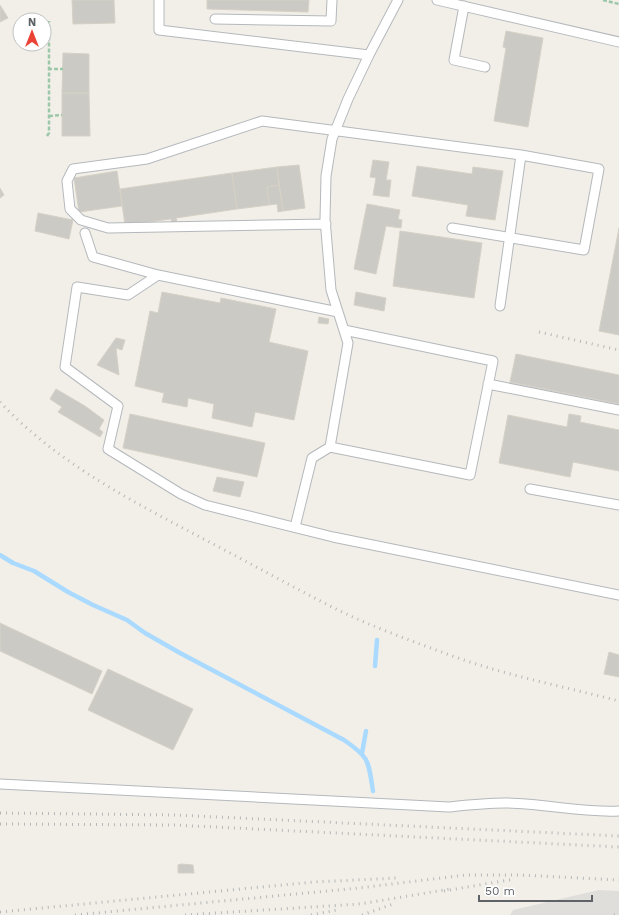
<svg xmlns="http://www.w3.org/2000/svg" width="619" height="915" viewBox="0 0 619 915" font-family="'Work Sans',sans-serif">
<rect width="100%" height="100%" fill="#f1efe8"/>
<path fill="#e0deda" d="M599,890l20,1v24h-109l3,-5z"/>
<g fill="none" stroke-linecap="round" stroke-linejoin="round">
<path stroke="#aadaff" stroke-width="4.5" d="M0,555l13,8 21,8 34,21 25,13 34,15 18,13 35,20 164,87c26,18 24,20 29,51
M375,666l2,-26
M362,753l4,-22"/>
</g>
<path fill="#cccac5" stroke="#d6d1c6" d="M72,0h42l1,23 -42,1z
M207,0h102l-1,12 -101,-3z
M0,5l8,13 -8,4z
M506,31l37,7 -15,89 -34,-6 12,-73 -3,-1z
M63,53l26,1v39h-27z
M62,93h27l1,43h-28z
M373,160l16,2 -3,18h5l-2,17 -16,-2 3,-17 -6,-1z
M299,165l6,43 -22,3 -6,-44z
M417,166l55,8 1,-7 30,4 -8,49 -29,-4 2,-11 -56,-9z
M277,167l2,18 -12,2 2,18 -32,4 -5,-36z
M117,171l5,35 -43,6 -5,-34z
M232,173l5,36 -61,9 1,4 -5,1 -1,-4 -46,6 -5,-36z
M279,185l4,26 -5,1 -1,-8 -8,1 -2,-18z
M0,188l4,7 -4,3z
M367,204l33,6 -2,9 4,1 -1,8 -15,-2 -10,48 -22,-5z
M38,213l35,7 -4,19 -34,-8z
M619,228v107l-20,-4z
M400,231l82,12 -8,55 -81,-12z
M162,292l58,11 1,-5 55,11 -7,33 39,9 -14,69 -39,-8 -3,15 -40,-9 2,-14 -26,-6 -1,9 -25,-5 2,-9 -29,-7 15,-75 8,2z
M356,292l30,6 -2,13 -30,-6z
M319,317l10,2 -1,5 -10,-1z
M116,338l9,2 -3,10 -6,-2 3,27 -22,-10z
M516,354l103,21v29l-109,-22z
M56,389l29,17 19,14 -5,9 4,3 -3,5 -42,-25 4,-5 -12,-8z
M130,414l135,29 -8,34 -134,-29z
M569,414l12,2 -1,6 39,8v41l-46,-9 -3,15 -71,-14 9,-48 59,12z
M217,477l27,5 -4,15 -27,-6z
M0,623l102,48 -10,23 -92,-43z
M609,652l10,3v22l-15,-3z
M108,669l85,40 -20,41 -85,-40z
M181,864l12,1 1,8h-16v-8z"/>
<g fill="none" stroke-linecap="round" stroke-linejoin="round">
<g stroke="#b5b8bc" stroke-width="11">
<path id="lane" d="M159,0v30l210,25
M437,0l182,42
M464,6l-10,54 31,7
M215,19l116,2 1,-21
M326,224l-218,4 -27,-8 -11,-11 -3,-28 6,-12 74,-10 115,-38 259,34 -21,151
M452,228l132,22 15,-81 -78,-14
M85,233l8,24 65,18
M338,312l-180,-37 -30,20 -51,-8 -12,80 53,39 -10,43 73,45 24,11 128,32 286,58
M344,330l149,31 -23,114 -140,-28 18,-104 -17,-53 -6,-71 1,-43 6,-37 16,-40 21,-44 29,-55
M488,384l131,26
M530,489l89,16
M295,527l17,-69 18,-11
M0,784l449,23c19,-2 37,-4 56,-4 38,0 75,10 114,8"/>
</g>
<path stroke="#9cc7a9" stroke-width="2.5" stroke-dasharray="4 2" stroke-linecap="butt" d="M603,0l16,4
M48,69h15
M49,116l13,-1
M47,136l2,-3v-112"/>
<use href="#lane" stroke="#fff" stroke-width="9"/>
<path stroke="#b6b7b8" stroke-width="3" stroke-dasharray="1 5" stroke-linecap="butt" d="M539,332l80,18
M0,402c55,59 128,97 198,134 46,24 91,49 136,72 36,18 75,32 113,46 56,21 115,32 172,47
M0,813l175,2 444,21
M0,824l174,1 445,22
M444,891l71,-12
M0,912l314,-30 83,-4
M75,915l284,-27 107,-13h54l99,5
M185,915l175,-11 90,-15
M311,915l26,-5
M362,915l34,-12
M614,915l5,-1"/>
</g>
<g transform="translate(32 32)"><circle r="19" fill="#ffffff" stroke="#bfc1c3"/>
<path d="M0-3L7 15L0 10L-7 15Z" fill="#ea4335"/>
<text y="-6" font-size="11" font-weight="bold" text-anchor="middle" fill="#5f6368">N</text>
</g>
<path d="M479 895v6h113v-6" fill="none" stroke="#5f6368" stroke-width="2"/>
<text x="485" y="895" font-size="12" fill="#5f6368" stroke="#ffffff" stroke-width="3" paint-order="stroke">50 m</text>
</svg>
